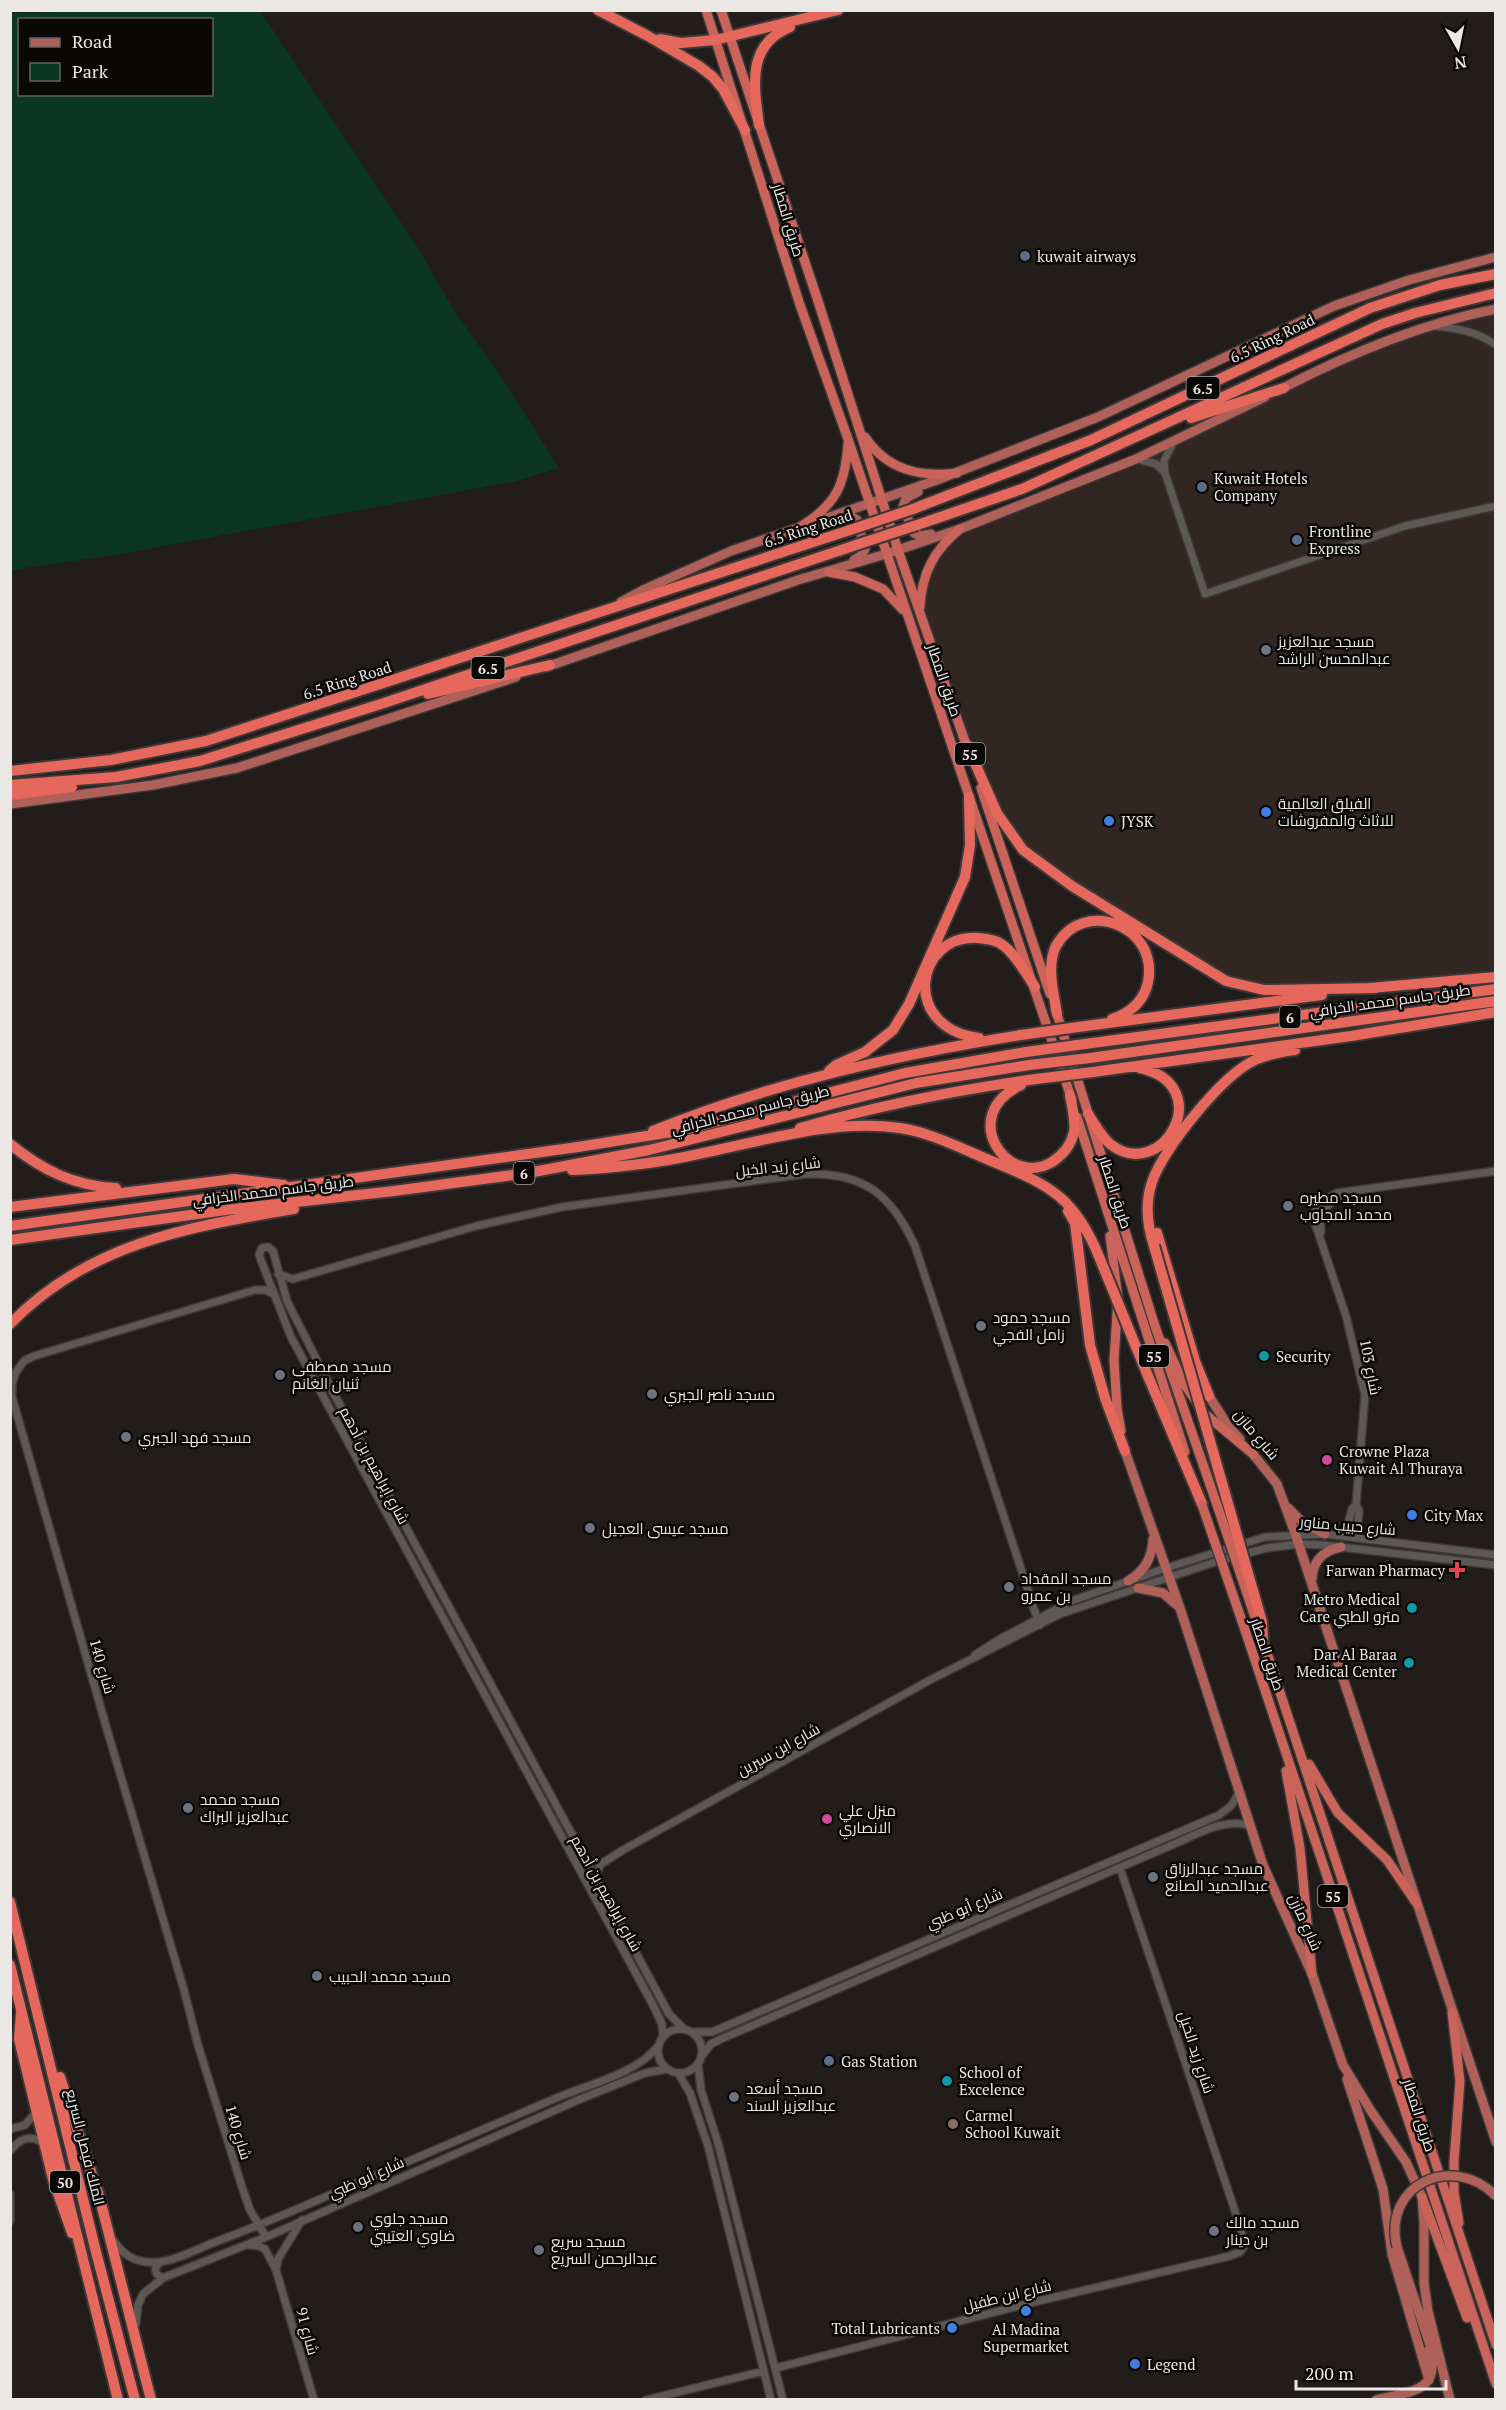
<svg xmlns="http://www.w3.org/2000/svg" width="1506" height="2410" viewBox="0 0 1506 2410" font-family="'PT Serif',Cairo,serif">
<rect width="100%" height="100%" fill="#221d1b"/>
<path fill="#312622" d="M1495,309v664l-56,9 -191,6 -208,-124 -43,-51 -75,-192 3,-48 35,-44 264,-110 158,-76z"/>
<path fill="#0a3623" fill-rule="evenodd" d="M99,11l162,1 157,236 37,64 45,63 59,93 -42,13 -402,74 -104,15v-557zM20,20h192v74h-192z"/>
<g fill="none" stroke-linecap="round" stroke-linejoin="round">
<g stroke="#3d3837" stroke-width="10">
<path id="tertiary" d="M1433,326c23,2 43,5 63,19
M1173,443l-9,18 1,12 40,121 200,-68 91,-20
M1137,459l19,5 9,9
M1321,1232c-2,-18 4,-27 20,-37
M278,1274l15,5 183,-53 86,-19 243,-33c59,-2 86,20 110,72l114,347 1,6 10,26
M1345,1536l7,-27 4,-4
M1357,1538l2,-28 -3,-5 9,-110 -19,-79 -33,-99 7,-15 17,-9 159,-22
M975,1655l25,-16 74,-39 92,-32 99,-31 60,-3 171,21
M595,1876l6,-12 22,-14 307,-170 130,-66 161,-54 46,-12 32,-4 24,1 173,20
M658 2051a22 22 0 1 1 44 0a22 22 0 1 1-44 0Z
M691,2032h21l507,-217 12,-9 8,-13
M663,2036l-1,-12 -9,-19 -362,-668 -32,-82 3,-7 6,-1 5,4 14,50 47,93 335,620 15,15
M701,2057l10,-13 10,-5 451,-194c24,-10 50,-27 76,-20
M698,2063l3,27 17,53 65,257
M678,2073l12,20 18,53 63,254
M10,2129l15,-4 11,-13
M10,2151c10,-13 22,-18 35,-6
M10,2194v27
M266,2237l-16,-27 -8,-23 -44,-142 -14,-55 -76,-257 -96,-336v-13l4,-12 8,-11 10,-5 221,-66h10l9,4
M113,2240c11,17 25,24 46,22 17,-2 35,-11 51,-18 27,-10 54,-21 80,-32 88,-38 176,-75 264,-113 32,-14 83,-25 104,-53
M248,2245l11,1 6,3 11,21 38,130
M161,2262c-8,4 -7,13 2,16
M276,2270l2,-11 24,-39
M136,2324l2,-19 5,-11 20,-16 103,-41 317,-139 62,-25 22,-4
M776,2368l254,-65 200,-47 10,-4 4,-6 -3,-17 -121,-361
M646,2400l118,-29"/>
</g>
<g stroke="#3d3837" stroke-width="12">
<path id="primary" d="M1277,391c69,-36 142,-67 219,-82
M918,492l-12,6 -3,9 11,26 7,3 10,-2
M838,520l12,-4 7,4 8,29 -4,7 -7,4
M621,602l24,-13 86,-38 206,-71 161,-63 236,-111 75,-26 87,-23
M546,667l252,-87 88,-26 74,-25 176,-70 129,-62
M10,804l143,-19 84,-17 279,-91
M1209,1396l19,30 12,13
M1249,1449l28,35 18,49 201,609
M1125,1451l55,157 83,257 49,109 31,91 28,46 35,51 16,35 2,26v60l4,28 22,89
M1288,1508l14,14 23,12
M1312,1579c1,-19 11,-28 29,-32
M1128,1581c17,-10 24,-23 25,-42
M1138,1588l25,5 15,13
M1347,2079l36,110 9,65 37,126
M1397,2247l36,107
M1376,2400c32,-8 67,-8 53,-51"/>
</g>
<g stroke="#3d3837" stroke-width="12">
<path id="trunk" d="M706,10l94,295 48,134 224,661
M721,10l97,291 80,249 70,200
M865,437c21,32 55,41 92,36
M800,527c36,-22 45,-42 48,-83
M828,572l27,5 28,12 20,21
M920,607c2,-34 14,-57 40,-78
M981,788l69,206
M1055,1008l100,318 60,173
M1077,1117l108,335
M1110,1236l8,62 -4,62 3,48 4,23
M1165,1343l19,41 21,30 48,40
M1245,1630l251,754
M1261,1635l235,710
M1309,1764l29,49 49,47 30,44
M1286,1771l14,77 12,126
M1452,2012l8,69 -6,80v31l5,31
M1422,2197l45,121"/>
</g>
<g stroke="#3d3837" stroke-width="14">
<path id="motorway" d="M598,10l50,26 51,30 14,11 10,12 22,41
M660,39l21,4 34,-3 123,-30
M759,125c-5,-39 -13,-80 31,-98
M1191,418l93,-30
M913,509l178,-69 279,-132 70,-23 56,-11
M917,525l105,-36 360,-165 33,-11 81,-20
M428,694l122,-29
M967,745l30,68 26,37 49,36 154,95 38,9 112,-2
M10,771l101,-11 95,-19 644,-211
M10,785l106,-8 84,-16 181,-57 475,-159
M10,795l62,-8
M1370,988l126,-11
M1057,1014c-3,-20 -11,-48 -1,-68 27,-49 103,-21 92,36 -4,19 -18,31 -36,37
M1078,1027l244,-32
M979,1038c-79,-10 -64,-104 -1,-100 10,1 19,2 26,8 13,10 22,28 31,41
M1085,1044l411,-55
M1090,1058l406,-57
M829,1071l7,-6 29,-13 28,-22 16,-26 56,-127 5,-32 -1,-48
M1093,1072l258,-36 145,-24
M1021,1085c-64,30 -14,104 31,77 11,-7 19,-17 22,-30 2,-11 -2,-25 -4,-37
M1088,1114c7,10 13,22 22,30 53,41 108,-59 30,-76
M800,1128c77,-22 156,-38 236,-49
M653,1131c118,-48 243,-76 368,-96
M10,1144c32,26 64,42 106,44
M572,1170c39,-2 79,-6 117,-14 68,-13 141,-38 211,-28 33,5 64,22 94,34 58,24 82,37 106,97
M10,1207l224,-28 50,6
M1068,1211l7,12 15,122 15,53 20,53
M10,1226l568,-79 106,-17 221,-57 121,-21
M1157,1233l38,128 14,35
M10,1240l223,-31 161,-18 134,-18 121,-23 267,-67 113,-18
M1154,1246c-7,-21 -9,-43 -2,-64 11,-33 70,-107 103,-122 12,-6 27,-8 40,-10
M10,1324c79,-81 178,-97 284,-115
M1148,1376l54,128
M1262,1622l1,18
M10,1902l86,350 39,148
M10,1965l108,435
M21,2013l-2,26 34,140 19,54
M60,2077l40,122 51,201"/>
</g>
<use href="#tertiary" stroke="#5d5755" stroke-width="7"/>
<use href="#primary" stroke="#af6159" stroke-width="9"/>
<use href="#trunk" stroke="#ca645a" stroke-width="9"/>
<use href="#motorway" stroke="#e6685c" stroke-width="10"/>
<g stroke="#3d3837" stroke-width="12" stroke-linecap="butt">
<path id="primary-bridge" d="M1397,2247c-15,-62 55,-95 99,-51"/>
</g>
<g stroke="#3d3837" stroke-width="12" stroke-linecap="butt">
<path id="trunk-bridge" d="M1215,1499l43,127
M1202,1505l43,125"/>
</g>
<g stroke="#3d3837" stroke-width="14" stroke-linecap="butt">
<path id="motorway-bridge" d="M850,530l63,-21
M856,545l61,-20
M1021,1035l57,-8
M1026,1052l59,-8
M1029,1065l61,-7
M1036,1079l57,-7
M1154,1246l108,376
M1100,1259l48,117"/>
</g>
<use href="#primary-bridge" stroke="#af6159" stroke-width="9"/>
<use href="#trunk-bridge" stroke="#ca645a" stroke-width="9"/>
<use href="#motorway-bridge" stroke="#e6685c" stroke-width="10"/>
</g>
<g fill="#5c6f8a" stroke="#0a0807" stroke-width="2">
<circle cx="1025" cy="256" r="6"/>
<circle cx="1202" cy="487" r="6"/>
<circle cx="1297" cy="540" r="6"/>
<circle cx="829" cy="2061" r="6"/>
</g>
<g fill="#6b7280" stroke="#0a0807" stroke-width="2">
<circle cx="1266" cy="650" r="6"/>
<circle cx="1288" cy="1206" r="6"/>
<circle cx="981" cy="1326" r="6"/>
<circle cx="280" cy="1375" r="6"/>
<circle cx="652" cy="1394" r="6"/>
<circle cx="126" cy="1437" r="6"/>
<circle cx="590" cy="1528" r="6"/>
<circle cx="1009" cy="1587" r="6"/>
<circle cx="188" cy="1808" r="6"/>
<circle cx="1153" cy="1877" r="6"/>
<circle cx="317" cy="1976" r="6"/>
<circle cx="734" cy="2097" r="6"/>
<circle cx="358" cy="2227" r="6"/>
<circle cx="1214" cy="2231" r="6"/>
<circle cx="539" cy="2250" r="6"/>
</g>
<g fill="#3f7fe0" stroke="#0a0807" stroke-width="2">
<circle cx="1266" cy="812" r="6"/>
<circle cx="1109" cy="821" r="6"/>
<circle cx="1412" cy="1515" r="6"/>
<circle cx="1026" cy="2311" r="6"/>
<circle cx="952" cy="2328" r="6"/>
<circle cx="1135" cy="2364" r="6"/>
</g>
<g fill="#0f9aa8" stroke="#0a0807" stroke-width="2">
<circle cx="1264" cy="1356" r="6"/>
<circle cx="1412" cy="1608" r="6"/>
<circle cx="1409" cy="1663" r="6"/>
<circle cx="947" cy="2081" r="6"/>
</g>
<g fill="#d1479c" stroke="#0a0807" stroke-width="2">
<circle cx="1327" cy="1460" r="6"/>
<circle cx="827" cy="1819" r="6"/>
</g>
<path fill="#e0444e" stroke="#0a0807" stroke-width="2" d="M1454 1561h6v6h6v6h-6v6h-6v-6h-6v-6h6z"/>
<circle fill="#8d6e63" stroke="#0a0807" stroke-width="2" cx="953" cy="2124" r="6"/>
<g text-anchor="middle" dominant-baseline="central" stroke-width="5" stroke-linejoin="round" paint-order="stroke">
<g fill="#0a0807" stroke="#a7a4a2" stroke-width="1.5">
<rect x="1186.5" y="377" width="33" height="22" rx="4.5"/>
<rect x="471.5" y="657" width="33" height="22" rx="4.5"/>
<rect x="955" y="743" width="30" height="22" rx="4.5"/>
<rect x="1279.5" y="1006" width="21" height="22" rx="4.5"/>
<rect x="513.5" y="1162" width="21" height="22" rx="4.5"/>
<rect x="1139" y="1345" width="30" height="22" rx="4.5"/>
<rect x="1318" y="1885" width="30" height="22" rx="4.5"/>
<rect x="50" y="2171" width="30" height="22" rx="4.5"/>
</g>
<g font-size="14" font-weight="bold" fill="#eae7e5">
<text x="1203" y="388">6.5</text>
<text x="488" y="668">6.5</text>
<text x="970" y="754">55</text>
<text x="1290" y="1017">6</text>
<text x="524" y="1173">6</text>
<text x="1154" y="1356">55</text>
<text x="1333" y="1896">55</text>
<text x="65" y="2182">50</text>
</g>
<g font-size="15" fill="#eae7e5" stroke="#0a0807">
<text transform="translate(789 220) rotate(73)">طريق المطار</text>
<text transform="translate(1272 338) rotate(-26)">6.5 Ring Road</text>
<text transform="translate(808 528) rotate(-18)">6.5 Ring Road</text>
<text transform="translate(347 680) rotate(-18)">6.5 Ring Road</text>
<text transform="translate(945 680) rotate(71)">طريق المطار</text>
<text transform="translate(1390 1000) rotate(-8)">طريق جاسم محمد الخرافي</text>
<text transform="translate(750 1109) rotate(-14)">طريق جاسم محمد الخرافي</text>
<text transform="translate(778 1166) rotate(-6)">شارع زيد الخيل</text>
<text transform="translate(273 1190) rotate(-7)">طريق جاسم محمد الخرافي</text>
<text transform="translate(1116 1192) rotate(72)">طريق المطار</text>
<text transform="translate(1371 1367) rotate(79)">شارع 103</text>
<text transform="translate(1257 1434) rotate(50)">شارع مازن</text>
<text transform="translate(375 1465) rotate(62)">شارع إبراهيم بن أدهم</text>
<text transform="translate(1348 1525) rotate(5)">شارع حبيب مناور</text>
<text transform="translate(1268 1654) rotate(71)">طريق المطار</text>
<text transform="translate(103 1666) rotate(74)">شارع 140</text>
<text transform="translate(778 1749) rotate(-29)">شارع ابن سيرين</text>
<text transform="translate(607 1893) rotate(61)">شارع إبراهيم بن أدهم</text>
<text transform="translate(964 1908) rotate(-23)">شارع أبو ظبي</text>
<text transform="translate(1306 1922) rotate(66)">شارع مازن</text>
<text transform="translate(1197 2052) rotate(72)">شارع زيد الخيل</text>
<text transform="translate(1420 2115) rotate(72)">طريق المطار</text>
<text transform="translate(239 2132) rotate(73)">شارع 140</text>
<text transform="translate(86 2147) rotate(76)">الملك فيصل السريع</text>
<text transform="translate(366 2177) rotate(-24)">شارع أبو ظبي</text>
<text transform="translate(1007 2295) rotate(-14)">شارع ابن طفيل</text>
<text transform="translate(308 2331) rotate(75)">شارع 91</text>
</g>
<g font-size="15" fill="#eae7e5" stroke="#0a0807" text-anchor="start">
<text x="1037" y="256">kuwait airways</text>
<text x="1214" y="478">Kuwait Hotels<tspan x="1214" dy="17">Company</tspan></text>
<text x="1309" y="531">Frontline<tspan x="1309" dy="17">Express</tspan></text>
<text x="1278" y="641">مسجد عبدالعزيز<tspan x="1278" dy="17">عبدالمحسن الراشد</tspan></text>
<text x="1278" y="803">الفيلق العالمية<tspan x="1278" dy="17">للاثاث والمفروشات</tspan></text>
<text x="1121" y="821">JYSK</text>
<text x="1300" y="1197">مسجد مطيره<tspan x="1300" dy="17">محمد المجاوب</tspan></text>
<text x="993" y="1317">مسجد حمود<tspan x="993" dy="17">زامل الفجي</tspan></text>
<text x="1276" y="1356">Security</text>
<text x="292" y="1366">مسجد مصطفى<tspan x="292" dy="17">ثنيان الغانم</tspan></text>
<text x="664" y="1394">مسجد ناصر الجبري</text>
<text x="138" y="1437">مسجد فهد الجبري</text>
<text x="1339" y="1451">Crowne Plaza<tspan x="1339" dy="17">Kuwait Al Thuraya</tspan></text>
<text x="1424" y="1515">City Max</text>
<text x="602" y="1528">مسجد عيسى العجيل</text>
<text x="1445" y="1570" text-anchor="end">Farwan Pharmacy</text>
<text x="1021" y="1578">مسجد المقداد<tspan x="1021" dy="17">بن عمرو</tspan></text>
<text x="1400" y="1599" text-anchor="end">Metro Medical<tspan x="1400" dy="17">Care مترو الطبي</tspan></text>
<text x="1397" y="1654" text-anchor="end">Dar Al Baraa<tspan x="1397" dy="17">Medical Center</tspan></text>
<text x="200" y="1799">مسجد محمد<tspan x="200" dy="17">عبدالعزيز البراك</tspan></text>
<text x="839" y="1810">منزل علي<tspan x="839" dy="17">الانصاري</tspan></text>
<text x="1165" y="1868">مسجد عبدالرزاق<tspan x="1165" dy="17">عبدالحميد الصانع</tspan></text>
<text x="329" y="1976">مسجد محمد الحبيب</text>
<text x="841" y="2061">Gas Station</text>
<text x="959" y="2072">School of<tspan x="959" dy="17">Excelence</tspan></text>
<text x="746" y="2088">مسجد أسعد<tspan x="746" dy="17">عبدالعزيز السند</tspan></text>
<text x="965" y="2115">Carmel<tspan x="965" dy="17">School Kuwait</tspan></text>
<text x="370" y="2218">مسجد جلوي<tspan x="370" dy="17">ضاوي العتيبي</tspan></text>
<text x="1226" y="2222">مسجد مالك<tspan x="1226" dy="17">بن دينار</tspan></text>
<text x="551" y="2241">مسجد سريع<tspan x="551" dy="17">عبدالرحمن السريع</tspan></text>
<text x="940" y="2328" text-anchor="end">Total Lubricants</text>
<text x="1026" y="2329" text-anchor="middle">Al Madina<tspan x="1026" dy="17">Supermarket</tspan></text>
<text x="1147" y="2364">Legend</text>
</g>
</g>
<rect width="1506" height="2410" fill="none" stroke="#eae7e5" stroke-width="24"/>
<rect x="18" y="18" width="195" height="78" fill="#0a0807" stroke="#646160" stroke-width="1.5"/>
<rect x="30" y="38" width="30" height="9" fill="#af6159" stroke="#646160" stroke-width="1.5"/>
<text x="72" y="48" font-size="18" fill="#eae7e5">Road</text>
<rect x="30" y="63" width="30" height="18" fill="#0a3623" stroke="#646160" stroke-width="1.5"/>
<text x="72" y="78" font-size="18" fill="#eae7e5">Park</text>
<g transform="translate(1458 48) rotate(171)" stroke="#0a0807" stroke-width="4.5" paint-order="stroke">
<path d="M0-4.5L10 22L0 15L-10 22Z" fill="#eae7e5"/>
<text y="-9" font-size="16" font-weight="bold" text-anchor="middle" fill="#eae7e5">N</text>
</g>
<path d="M1296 2380v9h150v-9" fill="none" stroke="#eae7e5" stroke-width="3"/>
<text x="1305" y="2380" font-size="18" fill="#eae7e5" stroke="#0a0807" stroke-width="4.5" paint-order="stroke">200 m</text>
</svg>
